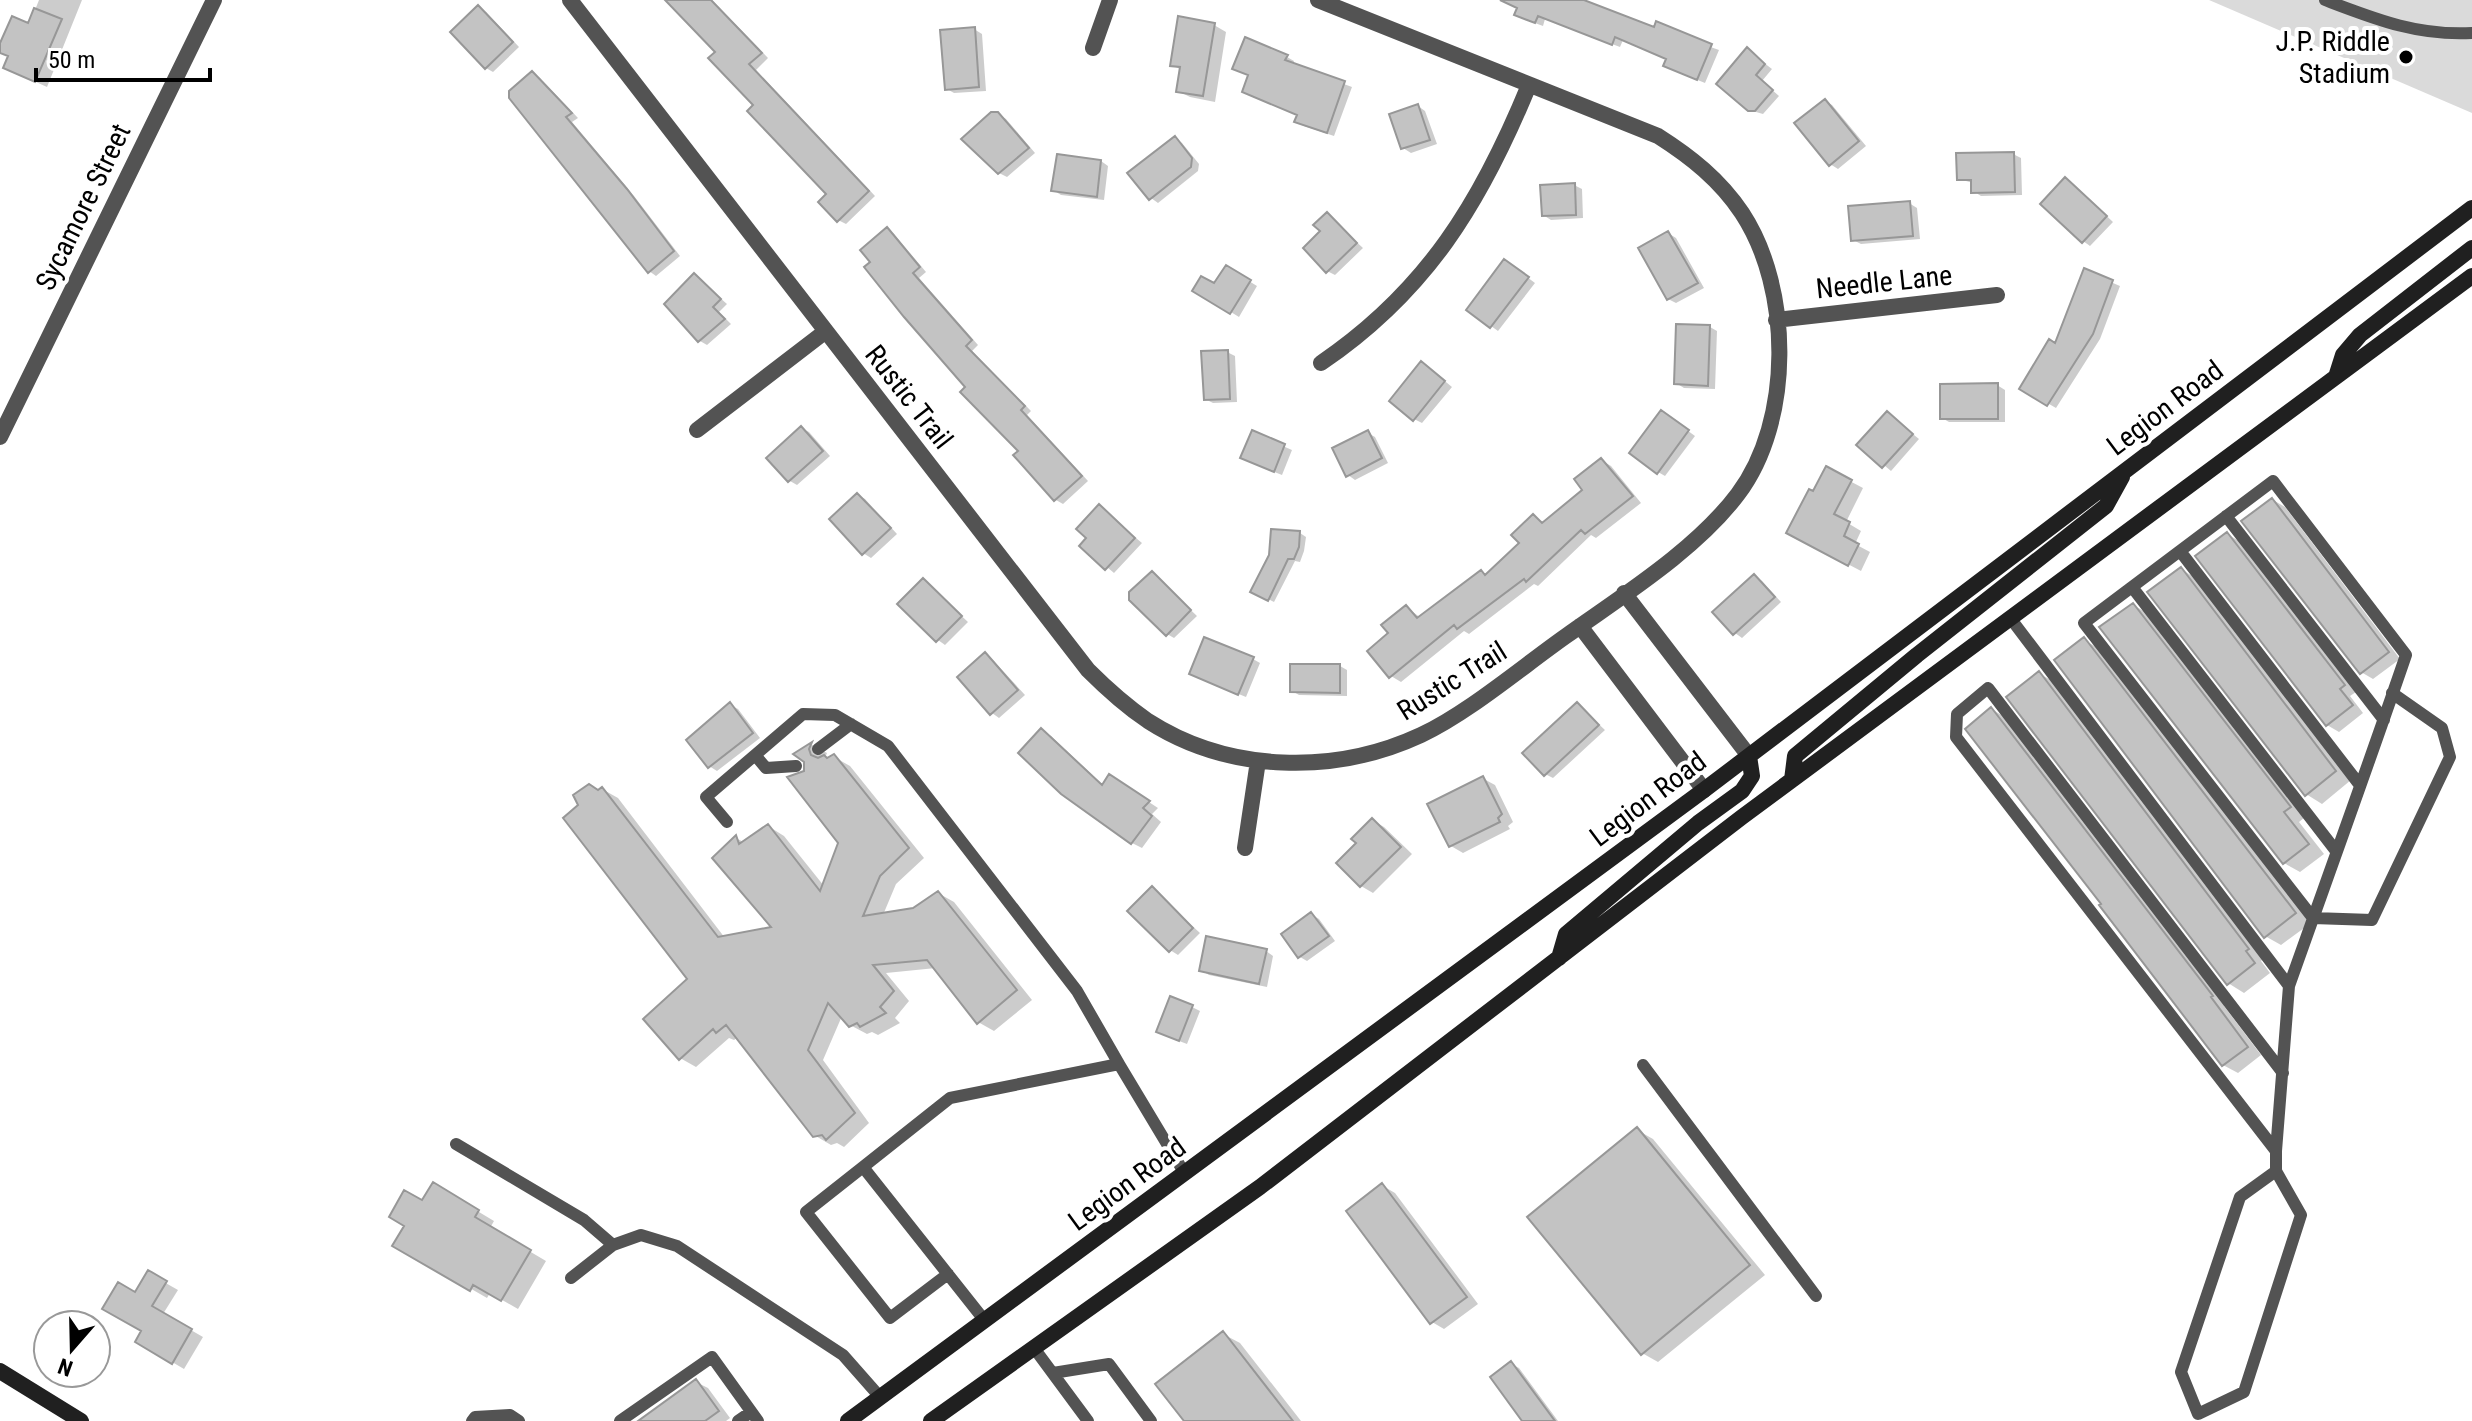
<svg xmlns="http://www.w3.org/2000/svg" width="2472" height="1421" viewBox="0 0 2472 1421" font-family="'Roboto Condensed',sans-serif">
<rect width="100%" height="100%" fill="#fff"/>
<path fill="#dadada" d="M2209,0h263v113z"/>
<path fill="#0003" d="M39,0h43l-35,87 -42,-19 5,-11 -10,-6v-3l29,-23z
M665,0h47l56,58 -12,12 119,126 -29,28 -8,-4 -9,-26 -74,-88 -37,-54z
M1504,0h74l141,50 -14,33 -32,-13 -5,-11 -45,-19 -3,7 -75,-28 -2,7 -19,-7 -4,-13z
M479,8l7,4 33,35 -26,25 -7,-4z
M1214,25l12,7 -11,70 -25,-5 -12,-6 4,-21 -10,-5z
M974,29l8,5 4,57 -32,2 -7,-4z
M1747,50l25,19 -10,12 17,15 -16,18 -14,-4z
M1287,57l7,4 -1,4 59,22 -18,49 -30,-10 -7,-4 2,-7 -47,-20z
M533,73l7,5 38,40 -6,4 62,74 46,60 -24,20 -7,-5z
M1825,101l7,4 34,41 -28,23 -8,-5z
M1418,106l7,5 12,33 -26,9 -8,-5z
M998,114l8,5 29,34 -28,24 -8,-4z
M1175,138l7,5 17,21 -1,7 -40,32 -7,-5z
M2013,154l8,4 1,37 -41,1 -8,-5v-8l-14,-4z
M1101,161l7,5 -4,34 -43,-5 -8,-5z
M2073,184l40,38 -23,24 -7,-5z
M1574,185l8,4 1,29 -32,2 -8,-5z
M1909,203l8,5 3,31 -59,5 -8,-4z
M1327,215l36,33 -28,27 -8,-4 -4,-40z
M887,230l7,4 32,38 -7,6 59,67 -6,6 59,60 -4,4 61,66 -25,23 -7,-4 -40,-44 5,-5 -53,-64z
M1668,233l8,5 28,50 -28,15 -8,-4z
M1512,266l23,17 -37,48 -7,-5z
M1226,267l31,19 -18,31 -44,-27 20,-4z
M2085,271l35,15 -20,53 -44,69 -35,-20 35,-43z
M695,276l32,28 -8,8 12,12 -24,21 -7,-4 -34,-37z
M1710,327l7,4 -2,58 -31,-1 -8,-5z
M1227,352l8,4 2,46 -24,1 -8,-4z
M1429,368l23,19 -30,36 -8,-4z
M1997,385l8,5v32h-56l-7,-4z
M1887,413l32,26 -28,32 -32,-27z
M1669,417l26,19 -30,40 -7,-4z
M801,428l8,4 21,24 -33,29 -7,-4 -21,-23z
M1253,433l39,17 -10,25 -32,-13z
M1368,433l7,4 13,26 -33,17 -7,-5z
M1601,460l10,6 30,37 -45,35 -5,-3 -53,51 -4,-2 -65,50 -5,-3 -63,51 -10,-6v-42l15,-27 15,11 61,-46 6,4 33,-33 12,-27 12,7 40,-32z
M1827,469l36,19 -17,34 15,9 -6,13 15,8 -9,19 -61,-32 14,-45z
M858,495l7,4 32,35 -26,24 -8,-5z
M2273,500l12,7 115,152 -27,20 -12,-7z
M1099,507l43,36 -28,30 -32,-27 7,-8z
M1300,533l6,4 -2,14 -4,11 -5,-1 -21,41 -21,-11z
M2227,534l12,7 117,151 -6,4 13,17 -24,19 -12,-7z
M2181,569l16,10 154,201 -29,24 -16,-10z
M1152,573l45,43 -23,22 -7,-4z
M1754,576l8,5 19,21 -39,36 -7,-5z
M923,580l45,42 -23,23 -7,-5z
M2133,605l16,9 156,203 -6,5 25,32 -24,18 -16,-9z
M2084,640l16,9 211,274 -30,22 -16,-9z
M985,655l7,4 33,36 -26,23 -7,-5z
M1253,659l7,4 -14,34 -47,-19z
M1340,666l7,4v26l-48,-1 -7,-4z
M2040,674l16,9 208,275 -3,3 9,12 -26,20 -16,-10z
M1577,704l28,26 -52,48 -8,-4z
M730,705l8,4 22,29 -43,33 -8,-5z
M1991,709l14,8 221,288 -2,1 37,49 -23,18 -15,-8z
M1041,730l10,6 53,50 16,-3 38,25 -6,6 9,8 -19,26 -10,-5z
M812,745l15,8 -2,5 3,2 6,-3 16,9 74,92 -28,26 -13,31 31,-5 24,-17 16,9 78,98 -38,31 -16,-9 -42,-54 -50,5 23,28 -14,17 5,5 -22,12 -6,-3 -5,2 -17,-9 -8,-9 -19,44 46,63 -25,24 -7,-4 -6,2 -17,-10 -76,-98 -4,3 -5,-2 -33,29 -16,-9 10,-79 -91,-187 3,-3 16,9 107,140 50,-10 -39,-90 9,5 23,-17 16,10 40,50 16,-43 -34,-71v-11l-9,-7z
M1482,778l13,7 18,37 -5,4 2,3 -47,24 -12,-7z
M1372,820l12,7 28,27 -39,39 -12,-7 -22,-23 20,-20z
M1152,889l48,44 -22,22 -8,-5z
M1311,914l8,5 16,22 -28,20 -7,-4 -17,-23z
M1266,951l7,5 -6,31 -58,-12 -8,-5z
M1192,1007l8,4 -13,33 -21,-8z
M1637,1130l16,9 112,136 -107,87 -16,-9z
M434,1185l60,36 -4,7 56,33 -28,48 -28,-16 -3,5 -92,-53z
M1383,1186l12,7 83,111 -34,25 -12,-7z
M148,1273l30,17 -15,24 40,23 -19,32 -46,-27 6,-11 -8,-36z
M1223,1334l17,9 61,78h-114z
M1511,1364l8,4 39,53h-34z
M696,1382l12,6 22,30 -4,3h-81z"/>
<path fill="#c3c3c3" stroke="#979797" stroke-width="2" d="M665,0h46l51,53 -13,11 120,127 -32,31 -19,-20 8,-8 -79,-83 6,-6 -45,-47 7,-6z
M1500,0h84l70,27 2,-6 56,23 -15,36 -34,-14 3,-7 -51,-22 -3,8 -74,-29 -3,7 -21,-8 3,-7z
M478,5l35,37 -28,27 -35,-37z
M34,8l28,11 -27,63 -32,-14 5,-12 -8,-3v-10l12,-27 16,7z
M1178,16l37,7 -12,73 -27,-4 4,-25 -10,-1z
M975,27l4,60 -34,3 -5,-60z
M1245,37l43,18 -3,5 60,21 -18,52 -33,-11 3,-7 -55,-23 6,-17 -16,-6z
M1747,47l18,17 -9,11 17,15 -18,21h-7l-32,-27z
M532,71l40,42 -6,4 61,72 47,62 -26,22 -139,-175v-7z
M1825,99l34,42 -30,25 -35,-43z
M1418,104l12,36 -29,9 -12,-35z
M991,112h7l31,36 -31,26 -37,-35z
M1175,136l17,22 -1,9 -42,33 -22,-27z
M2014,152l1,40 -44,1v-13h-14l-1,-27z
M1057,154l44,6 -4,37 -46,-6z
M2065,177l42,39 -25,27 -42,-39z
M1575,183l1,32 -34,1 -2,-31z
M1910,201l3,35 -62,5 -3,-35z
M1327,212l30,31 -31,30 -23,-25 17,-17 -7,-6z
M887,227l33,40 -7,6 59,67 -6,6 59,60 -4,4 61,66 -28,25 -41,-46 5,-4 -58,-59 5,-5 -61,-70 -40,-50 6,-5 -10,-12z
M1668,231l30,52 -31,17 -29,-52z
M1504,259l25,18 -39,51 -24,-18z
M1226,265l25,15 -21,34 -38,-23 9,-15 13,7z
M2084,268l29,12 -20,54 -46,72 -28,-17 30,-50 6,4z
M694,273l27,26 -8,8 12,12 -27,23 -34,-38z
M1676,324l34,1 -2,61 -34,-2z
M1228,350l2,49 -26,1 -3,-49z
M1421,361l24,20 -32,40 -24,-20z
M1998,383v36h-58v-35z
M1661,410l28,20 -32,44 -28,-21z
M1887,411l26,23 -31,34 -26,-23z
M801,426l22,25 -35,31 -22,-24z
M1252,430l33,14 -11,28 -34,-14z
M1368,430l14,28 -36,19 -14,-29z
M1601,458l32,38 -48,38 -4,-4 -55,52 -2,-3 -67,50 -3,-4 -65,53 -22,-27 21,-18 -7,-8 25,-20 11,13 64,-48 4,5 34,-32 -8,-8 22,-21 9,9 40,-33 -8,-11z
M1826,466l26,14 -18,34 16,8 -6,14 15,8 -11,22 -62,-33 23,-44 4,2z
M857,493l34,35 -29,27 -33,-36z
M2272,498l117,154 -29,22 -119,-153z
M1099,504l36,34 -30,32 -26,-24 7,-8 -10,-9z
M1271,529l29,2 -1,16 -5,12h-6l-20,42 -18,-9 19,-37z
M2227,532l118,153 -5,4 13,16 -27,21 -131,-170z
M2181,567l155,204 -31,25 -158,-204z
M1152,571l39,39 -25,26 -37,-36v-8z
M1754,574l21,23 -42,38 -21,-23z
M923,578l39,38 -26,26 -39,-38z
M2133,603l158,204 -7,5 25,32 -26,20 -184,-237z
M1204,637l50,20 -16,38 -49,-21z
M2084,637l212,276 -32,25 -210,-278z
M985,652l33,38 -28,25 -33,-38z
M1290,664h50v29l-50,-1z
M2039,671l210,278 -3,2 9,12 -28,22 -221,-288z
M730,702l23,31 -45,35 -22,-28z
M1577,702l22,23 -55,51 -22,-23z
M1991,707l222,289 -2,1 37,50 -26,19 -123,-161 2,-1 -136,-175z
M1041,728l61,57 7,-11 41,27 -7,7 9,8 -21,28 -70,-50 -43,-41z
M812,742l-3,7 2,6 7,3 6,-3 3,3 7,-4 75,94 -29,28 -17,40 50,-8 25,-17 79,99 -40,34 -50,-64 -54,5 21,26 -14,16 6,6 -26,14 -3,-4 -8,4 -21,-24 -20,47 47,63 -29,27 -4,-5 -9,2 -87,-112 -10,8 -3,-4 -34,31 -36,-41 44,-40 -124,-161 15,-13 -5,-10 16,-11 9,6 4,-3 116,150 53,-10 -59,-69 24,-23 3,9 29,-20 52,67 18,-48 -51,-66 17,-6v-9l-11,-8z
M1483,776l19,38 -4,4 2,4 -51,25 -22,-43z
M1372,818l29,29 -41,40 -24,-24 20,-20 -5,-4z
M1152,886l41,42 -24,24 -42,-41z
M1311,912l18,24 -31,22 -17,-24z
M1206,936l61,13 -8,35 -60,-13z
M1170,996l23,9 -14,36 -23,-9z
M1637,1127l113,138 -109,90 -114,-138z
M433,1182l46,28 -4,7 56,33 -30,51 -28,-16 -3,6 -78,-45 12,-20 -15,-9 15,-27 18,10z
M1382,1183l85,114 -37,27 -84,-113z
M148,1270l19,11 -15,25 40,23 -20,35 -37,-22 6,-11 -39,-22 16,-27 17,10z
M1223,1331l70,90h-109l-29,-37z
M1511,1361l44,60h-33l-32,-44z
M696,1379l23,32 -14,10h-67z"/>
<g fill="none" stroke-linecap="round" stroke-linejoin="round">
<path stroke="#535353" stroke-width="12" d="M2325,0c50,19 92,36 147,33
M2226,516l158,204
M2180,551l179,233
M2132,587l204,264
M2011,619l278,367c39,-110 79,-220 117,-331l-133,-174 -189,142 229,295 59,2 78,-163 -8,-29 -50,-35
M818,749l33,-25
M755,755l11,13 30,-2
M727,822l-21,-25 97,-83 32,1 53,31 189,245 42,73
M1643,1065l173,231
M456,1144l128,76 29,25
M2276,1151l-320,-414 1,-23 31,-26 295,385
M863,1167l87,-69 169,-34 66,110
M2276,1171l-36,26 -59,175 17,42 46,-22 57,-177 -25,-44v-20l13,-165
M948,1274l-58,44 -84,-106 57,-45 122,154
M571,1278l42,-33 28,-10 36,11 166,109 37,42
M1034,1348l54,73
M1053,1373l56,-9 42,57
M472,1421l3,-4 35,-2 9,6
M620,1421l92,-64 46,64
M738,1421l13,-9"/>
<path stroke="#535353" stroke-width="16" d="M570,0l518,670c19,19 38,36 60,51 81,52 187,54 273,14 47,-22 101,-68 145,-99 56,-40 130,-86 172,-142 55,-73 54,-205 4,-281 -22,-33 -51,-56 -84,-77l-340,-136
M1093,48l17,-48
M1776,320l221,-25
M1321,363c106,-72 160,-161 208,-278
M697,430l129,-99
M0,437l214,-437
M1624,593l125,163
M1580,626l124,164
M1245,848l13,-87"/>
<path stroke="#202020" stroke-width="16" d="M2336,377l7,-22 17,-20 112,-87
M1792,780l3,-24 122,-101 189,-149 16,-29
M1559,958l7,-24 132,-111 44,-32 10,-15 -3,-20
M0,1371l81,50
M848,1421l856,-631 768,-582
M931,1421l329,-234 482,-370 730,-541"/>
</g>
<circle fill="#000" stroke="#fff" stroke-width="3" cx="2406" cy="57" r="8"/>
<g text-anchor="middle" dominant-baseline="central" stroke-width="8" stroke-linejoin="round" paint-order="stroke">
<g font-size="28" fill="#000" stroke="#fff" text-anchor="end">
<text x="2390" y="41">J.P. Riddle<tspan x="2390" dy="32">Stadium</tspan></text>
</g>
<g font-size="28" fill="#000" stroke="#fff">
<text transform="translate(83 207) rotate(-64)">Sycamore Street</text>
<text transform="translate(1884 282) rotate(-6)">Needle Lane</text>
<text transform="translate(909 397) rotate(52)">Rustic Trail</text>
<text transform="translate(2165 408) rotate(-37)">Legion Road</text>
<text transform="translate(1452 681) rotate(-32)">Rustic Trail</text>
<text transform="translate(1648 799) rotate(-37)">Legion Road</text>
<text transform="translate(1127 1184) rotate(-36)">Legion Road</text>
</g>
</g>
<g transform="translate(72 1349) rotate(200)"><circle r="38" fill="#ffffff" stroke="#999999" stroke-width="2"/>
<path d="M0-6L14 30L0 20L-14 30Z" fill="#000000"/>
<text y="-12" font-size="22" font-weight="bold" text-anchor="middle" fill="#000000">N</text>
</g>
<path d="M36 68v12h174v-12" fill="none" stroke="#000000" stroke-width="4"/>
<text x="48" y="68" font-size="24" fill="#000000" stroke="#ffffff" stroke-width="6" paint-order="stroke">50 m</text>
</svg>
